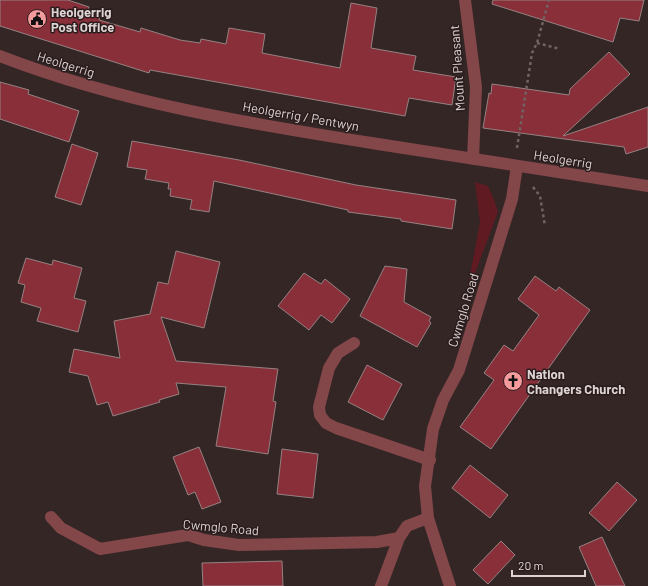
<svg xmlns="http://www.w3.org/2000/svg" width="648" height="586" viewBox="0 0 648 586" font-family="Barlow,sans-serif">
<rect width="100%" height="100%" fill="#352626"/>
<path fill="#5f1a22" d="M475,182l13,4 7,16 3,10 -32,85 14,-75z"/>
<path fill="#882f39" stroke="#948282" d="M0,0h68l21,7 -1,4 12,4 -1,5 41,12 1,-4 39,12 20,3 1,-4 25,5 3,-16 36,6 -3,19 78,15 11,-65 26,5 -6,40 45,8 -3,14 43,7 -4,28 -43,-7 -4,18 -255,-46 -1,3 -149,-47z
M493,0h151l-5,21 -19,-3 -7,24 -121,-38z
M609,52l21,22 -67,62 85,-29v40l-22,7 -2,-7 -141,-19 6,-35 2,1 1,-10 77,11 1,-6z
M0,82l29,8 -1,4 51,17 -10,31 -69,-23z
M132,141l107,19 117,25 100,15 -4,29 -51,-8v-2l-53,-7v-2l-134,-29 -5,31 -19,-3 2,-9 -22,-4 1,-7h-3l1,-6 -24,-4 2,-9 -20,-3z
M72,144l26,9 -17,52 -26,-8z
M176,251l44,11 -16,66 -43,-11 15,44 102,8 -5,32 3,1 -8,52 -52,-8 10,-59 -50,-4 3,11 -20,6 1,2 -47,14 -5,-14 -11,3 -9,-29 -19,-4 5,-23 46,9 -6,-37 36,-7 8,-32 10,2z
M26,258l26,7 1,-5 29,8 -8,30 12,3 -8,31 -41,-11 4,-13 -20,-6 4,-17 -7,-2z
M385,266l22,3 -3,33 27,15 -2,4 2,2 -14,24 -57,-31z
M304,273l17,11 4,-5 25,20 -18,24 -11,-8 -12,15 -31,-24z
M535,276l21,15 3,-4 31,23 -99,139 -31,-22 34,-47 -10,-7 20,-28 9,6 26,-36 -21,-16z
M367,365l35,19 -19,36 -35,-18z
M199,447l22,55 -19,7 -7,-17 -7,3 -15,-38z
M282,449l36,5 -5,44 -36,-4z
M470,465l38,30 -18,23 -38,-30z
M617,482l20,18 -28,31 -20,-18z
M602,537l12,26 11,23h-29l-17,-39z
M501,541l14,14 -27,29 -15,-14z
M282,561l1,25h-80l-1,-23z"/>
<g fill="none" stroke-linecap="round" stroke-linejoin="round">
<path stroke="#706363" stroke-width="2.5" stroke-dasharray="3 3" stroke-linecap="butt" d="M537,43l23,6
M517,148l15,-95 5,-10 12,-43
M533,187l7,9 5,30"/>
<path stroke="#83474a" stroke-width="12" d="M465,0l11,87 -3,72
M0,56c121,47 251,68 378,88 90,14 180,28 270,42
M354,343l-16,10 -9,15 -10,39 1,8 6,8 10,5 94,32
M51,517l10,11 39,21 88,-14 16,5 35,5 138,-3 22,-4
M428,518l22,68
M381,586l18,-48 8,-12 21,-8 -3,-32 8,-57 10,-29 16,-30 53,-171 5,-33"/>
</g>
<defs>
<g id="civic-disc" transform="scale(1)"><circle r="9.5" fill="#f59b9e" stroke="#2a1c1c"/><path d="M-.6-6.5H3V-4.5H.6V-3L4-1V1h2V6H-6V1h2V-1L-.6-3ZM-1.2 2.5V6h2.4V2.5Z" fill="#111"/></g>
<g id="church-disc" transform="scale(1)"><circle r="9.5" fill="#f59b9e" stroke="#2a1c1c"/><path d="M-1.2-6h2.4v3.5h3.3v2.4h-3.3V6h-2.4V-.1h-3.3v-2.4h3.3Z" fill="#111"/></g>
</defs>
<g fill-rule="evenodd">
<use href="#civic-disc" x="37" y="19"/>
<use href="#church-disc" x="513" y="381"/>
</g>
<g text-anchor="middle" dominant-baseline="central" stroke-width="3" stroke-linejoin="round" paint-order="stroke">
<g font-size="13" font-weight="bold" fill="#ddd3d3" stroke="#2a1c1c" text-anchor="start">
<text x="51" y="12">Heolgerrig<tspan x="51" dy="15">Post Office</tspan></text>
<text x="527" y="374">Nation<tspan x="527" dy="15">Changers Church</tspan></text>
</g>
<g font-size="13" fill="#ddd3d3" stroke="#2a1c1c">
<text transform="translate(66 64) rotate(17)">Heolgerrig</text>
<text transform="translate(457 68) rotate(-94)">Mount Pleasant</text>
<text transform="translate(301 116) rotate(10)">Heolgerrig / Pentwyn</text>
<text transform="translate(563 159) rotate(9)">Heolgerrig</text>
<text transform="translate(463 310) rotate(-73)">Cwmglo Road</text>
<text transform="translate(221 527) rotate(5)">Cwmglo Road</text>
</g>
</g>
<path d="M512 570v6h73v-6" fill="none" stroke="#ddd3d3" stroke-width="2"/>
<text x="518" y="570" font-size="12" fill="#ddd3d3" stroke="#2a1c1c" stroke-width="3" paint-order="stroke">20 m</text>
</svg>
